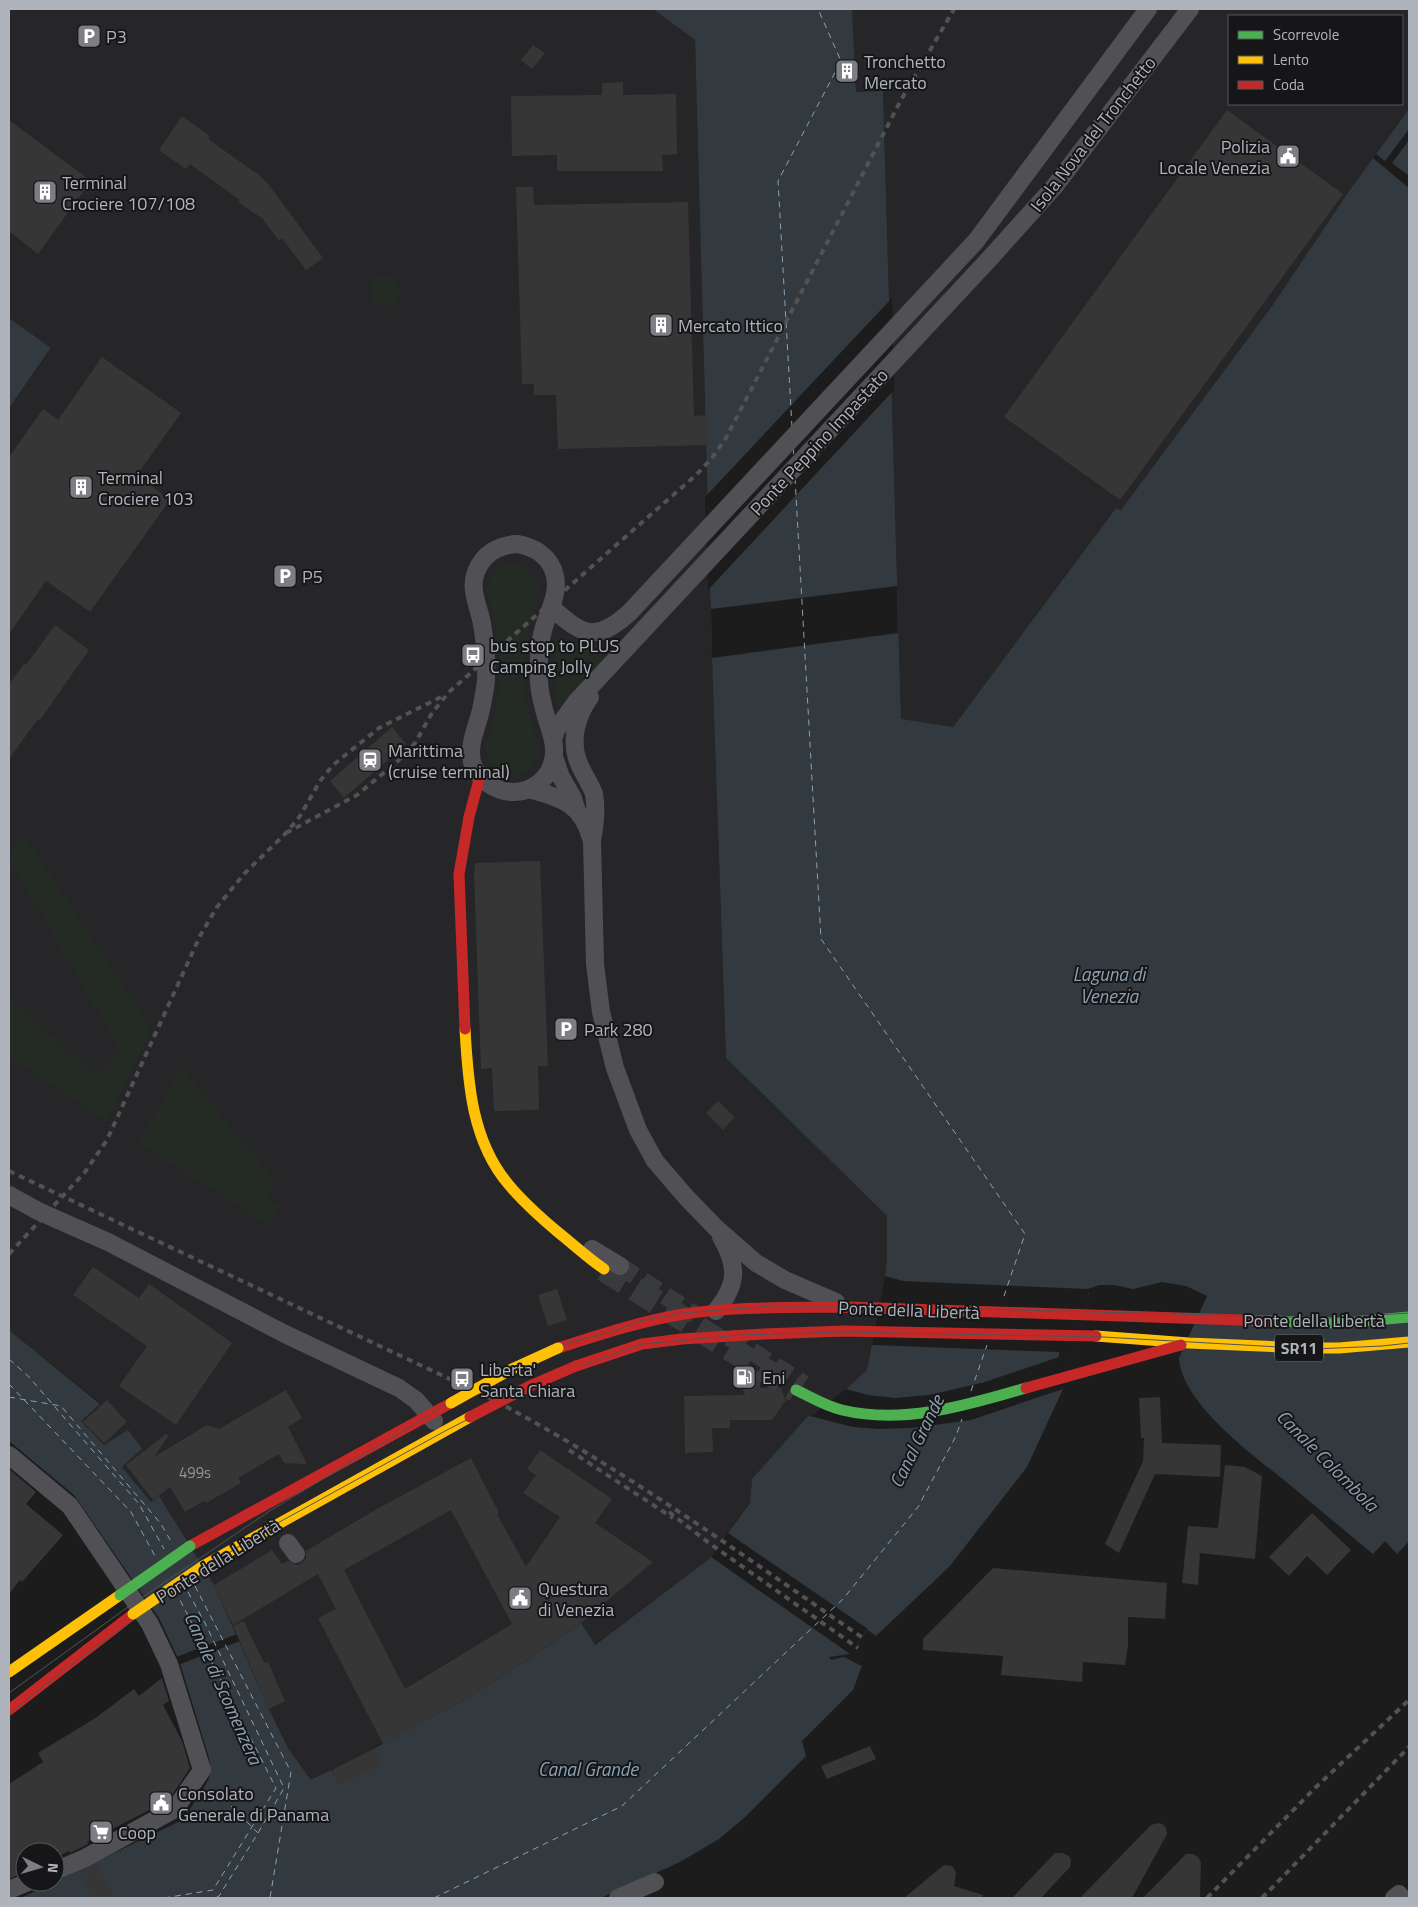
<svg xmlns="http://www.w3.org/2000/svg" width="1418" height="1907" viewBox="0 0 1418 1907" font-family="'Titillium Web',sans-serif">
<rect width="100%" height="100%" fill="#1c1c1c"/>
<path fill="#262628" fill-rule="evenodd" d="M9,9h644l42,31 17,618 14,400 161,158v43l-2,17 -18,94 -21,19 -41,30 -53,60 -2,23 -41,57 -115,86 -13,-22 -52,36 -62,39 -94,50 7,16 -40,21 -29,-5 -23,-32 -19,-39 -33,-75 -58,-105 -19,-32 -8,5 -29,-35 20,-18 -38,-3 -23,-25 19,-18 -91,-73v-922l42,-59 -42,-31z
M852,9h557v100l-60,82 -77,115 -151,204 -5,-2 -163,219 -52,-7 -18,-629 -27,1zM1229,16h173v88h-173z"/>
<path fill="#242b25" d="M370 291a15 15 0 1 1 30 0a15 15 0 1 1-30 0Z
M518,563c10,6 17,10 18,22l4,3c-12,37 -20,74 -14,114 3,20 15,39 13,59h-3c-16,24 -44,19 -48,-9l-4,-1c20,-56 21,-106 1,-162l4,-2c1,-20 11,-23 29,-24z
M557,635c13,9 25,16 41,14l7,7 -47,52c-5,-24 -5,-49 -1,-73z
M24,835l127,193 -44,94 -98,-65v-59l89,78 22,-26 -108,-186 -2,-10z
M181,1067l94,114 -9,17 13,8 -10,20 -130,-83z"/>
<path fill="#323a3f" d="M653,9h199l4,83 27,-1 18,628 52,8 163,-219 5,2 151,-204 77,-115 60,-82v1432l-12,13 -12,-13 -12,13c-28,-23 -55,-46 -83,-69 -34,-28 -108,-80 -111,-127l28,-62 -21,-10 -24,-4 -29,7 -19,-4h-15l-11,4 1,10 -26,90 -36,78 -78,100 -73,69 -8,-6 -18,24 -21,3 2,3 13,-3 18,9 -9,24 -51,51 4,15 -62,62 -25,21 -39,23 -79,36h-580l159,-77c5,-3 27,-37 29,-43 2,-6 1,-14 0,-20l-30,-98 -20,-42 -85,-123 -65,-54v-111l91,74 -19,17 23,24 24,-15 14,19 -20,18 29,35 8,-6 55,89 55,124 19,39 23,32 20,-10 9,14 40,-20 -7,-15 94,-51 62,-39 52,-36 14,22 114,-86 41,-56 2,-24 53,-60 41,-30 21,-19 18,-94 2,-17v-43l-161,-158 -14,-400 -17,-618z
M9,318l42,30 -42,60z"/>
<path fill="#1c1c1c" d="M1409,129v11l-17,23 17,13v12l-36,-30 3,-4 9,7z
M892,298l2,92 -186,200 -3,-93z
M897,586l1,47 -186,25 -1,-49z
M885,1276l18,5 185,8 1,10 -26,90 -92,31 -59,8 -34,1 -25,-2 -43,-11 36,-27 22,6 27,3 34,-3 56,-13 74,-25v-5l-187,-7z
M728,1533l140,96 -18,25 -139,-97z
M237,1634l3,7 -62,24 -2,-8z"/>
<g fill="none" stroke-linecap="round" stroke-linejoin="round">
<path stroke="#89a2b3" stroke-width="1" stroke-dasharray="6 5" stroke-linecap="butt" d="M792,427l-14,-246 63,-120 -23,-52
M793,448l1,9
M795,478l26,461 204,295 -22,65
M9,1359l20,18 110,127 25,45
M9,1384l122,128 24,44
M971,1391l16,-46
M9,1397l52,9 100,118 11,19
M195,1586l96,186 -21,126
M188,1592l17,31 79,165 -26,45 -39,63 -4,2
M231,1806l27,27
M164,1898l49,-8 63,-102 -97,-190
M434,1898l188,-92 221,-207 75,-92 38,-71 6,-17"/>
</g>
<path fill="#363637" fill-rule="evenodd" d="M533,45l12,8 -13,16 -11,-9z
M623,82v13l53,-1 1,60 -15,1 1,16h-106v-16l-45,1 -1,-60 91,-1v-12z
M1227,110l116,84 -223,306 -116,-83z
M182,116l28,20 -2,3 51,36 10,10 54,73 -17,12 -24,-32 -3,3 -16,-22 -25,-17 2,-2 -50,-36 -4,5 -27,-19z
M9,120l82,61 -53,73 -29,-23z
M516,187h17l1,18 154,-3 6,214 14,-1 1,30 -151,4 -2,-54h-22v-11h-12z
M102,357l79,56 -44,62 33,25 -80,112 -44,-31 -37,53v-177l34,-48 15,11z
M55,625l34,25 -49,70 -2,-1 -29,40v-75l15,-20 2,1z
M392,727l14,17 -62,54 -14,-17z
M540,861l8,205h-10l1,44 -45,1 -2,-43 -11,1 -7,-195 1,-11z
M718,1101l17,16 -12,13 -17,-17z
M93,1267l46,31 10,-14 83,59 -56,82 -57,-39 28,-40 -74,-51z
M557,1289l10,31 -19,6 -10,-31z
M736,1371h24v17h22v4l4,8 -14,20h-42v8h-18l1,24 -28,1 -1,-57 61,-1z
M286,1390l16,28 -14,9 19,37 -23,-1 -5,-9 -41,24 3,5 -35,20 -2,-2 -19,11 -15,-25 -17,13 -27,-35 40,-31 2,2 -14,21 53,-32 12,4z
M1160,1397l2,46 59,2 -1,32 -65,-3 -36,79 -14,-9 38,-83 1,-23h-3l-2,-40z
M107,1400l20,22 -23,21 -21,-21z
M540,1450l72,49 -17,24 58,39 -72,61 -52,36 -62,39 -84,46 -65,-126 18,-9 -18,-35 -85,51 -19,-40 58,-35 10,14 6,-3 9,4 5,-2 4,-5v-7l71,-42 94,-51 28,55 -2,1 29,53 34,-50 -37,-24 13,-18 -9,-6zM451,1510l61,114 -107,65 -61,-119z
M1225,1465l20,2 17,9 -7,83 -55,-6 -2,32 -16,-2 6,-57 30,2z
M9,1469l27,23 -10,12 37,31 -41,47 -2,-2 -11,14z
M1312,1513l39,37 -24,25 -20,-19 -18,20 -20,-19z
M993,1568l174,15 -2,36 -37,-2v28l-3,20 -42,-3 -1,20 -81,-7 2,-19 -80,-6v-11z
M244,1621l20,42 4,-1 17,39 -16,8 -36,-83z
M162,1678l7,23 -6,4 19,36 8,27 -18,27 -11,9 -74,38 1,2 -18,9 -1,-2 -14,7v-6h-30v20l-16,7v-95l34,-22 -5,-9 59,-36 37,-28 5,7z
M870,1746l6,13 -49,20 -6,-13z
M373,1749l7,15 -40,21 -8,-15z
M1158,1823l4,1 4,4 1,6 -35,64h-52l71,-73z
M1055,1853h7l7,3 2,5 -1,6 -29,31h-29z
M1186,1854h7l5,3 3,5 -1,36h-57z
M97,1863l18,35h-22l-13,-26z
M944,1865l8,1 4,6 -2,14 29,9 -1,3h-78z"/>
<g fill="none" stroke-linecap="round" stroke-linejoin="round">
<path stroke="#393a3c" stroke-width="18" stroke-dasharray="18 9" stroke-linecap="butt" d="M620,1266l75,49
M729,1337l75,47"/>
<path stroke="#393a3c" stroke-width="25" stroke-dasharray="25 12" stroke-linecap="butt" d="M604,1269l192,121"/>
<path stroke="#515155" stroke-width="18" d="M517,544c18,3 34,13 38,32 4,18 -6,34 -11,51 -3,10 -5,22 -5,33 -1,15 0,31 4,45 4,20 16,39 9,59 -5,17 -23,29 -40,28 -18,-1 -35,-13 -40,-30 -4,-18 5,-35 9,-52 2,-10 4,-20 5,-30 1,-18 -1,-38 -4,-56 -3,-18 -13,-34 -6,-52 7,-18 22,-27 41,-28z
M551,607c32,29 45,36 79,5l346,-371 172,-232
M590,697c-14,20 -21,45 -10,69 4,9 11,19 14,28 3,16 1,31 -2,46l3,124 6,48 14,56 23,62 17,31 31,36 30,31 40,35 29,17 51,22
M553,741l3,-11 20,-28 416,-446 62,-69 136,-178
M554,757l7,20 12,21 3,10
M529,789c32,9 52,14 62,49
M9,1195l29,16 70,31 177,92 114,54 17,12 18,21
M592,1249l28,17
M716,1311c22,-27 22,-45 5,-74
M9,1455l61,51 80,118 19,40 33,106 -27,39 -90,49 -30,13
M288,1543l8,11
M9,1890l19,-8
M618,1898l37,-16
M1394,1898l5,-4 3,4"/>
<path stroke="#4caf50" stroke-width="11" d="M1269,1321l72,2 68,-6
M796,1390c15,7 29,16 46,20 62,15 125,-5 184,-22"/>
<path stroke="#ffc107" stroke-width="11" d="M465,1029c3,55 7,113 44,156 15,18 32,33 50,48 15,12 29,25 45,36
M1096,1336l93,7 117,5h33l70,-6
M203,1566l267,-149
M9,1672l111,-77"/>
<path stroke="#c62828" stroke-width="11" d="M465,1029l-6,-155 10,-57 11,-41
M848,1307l421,14
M764,1334l80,-3 252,5
M558,1348c41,-13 83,-27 126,-34 54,-8 109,-6 164,-7
M576,1366l66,-22 40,-5 82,-5
M1026,1388l155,-43
M190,1546l261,-143
M9,1710l124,-96"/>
<path stroke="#525255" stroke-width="1" d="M9,1693l119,-86 143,-97 157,-94 36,-24 51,-28 43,-18 56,-15 26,-10 42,-8 90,-7h87l471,12 79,-5
M9,1714l51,-41 144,-105 70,-43 173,-95 86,-44 44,-19 65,-23 99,-9 103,-3 259,5 211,12 68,-3 27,-3"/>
<path stroke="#525255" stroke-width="4" stroke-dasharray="6 5" stroke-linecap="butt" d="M286,833l71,-38 41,-34 17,-18 17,-30 17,-21 247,-217 16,-17 14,-20 175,-338 53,-91
M9,1171l481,227c131,69 251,156 373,240
M9,1254l76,-82 22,-32 93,-204 17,-29 27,-33 42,-41 14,-17 20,-35 13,-16 46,-37 64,-32
M569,1450l104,68
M669,1512l40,31 149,105
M1207,1898l109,-111 93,-87
M1262,1898l147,-151"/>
<path stroke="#4caf50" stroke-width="11" d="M120,1595l70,-49"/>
<path stroke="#ffc107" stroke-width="11" d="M451,1403l59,-33 48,-22
M133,1614l70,-48"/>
<path stroke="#c62828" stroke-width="11" d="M470,1417l62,-32 44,-19"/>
</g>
<defs>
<g id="parking-square" transform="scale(1.25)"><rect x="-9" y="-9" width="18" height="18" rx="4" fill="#7c7e83" stroke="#161618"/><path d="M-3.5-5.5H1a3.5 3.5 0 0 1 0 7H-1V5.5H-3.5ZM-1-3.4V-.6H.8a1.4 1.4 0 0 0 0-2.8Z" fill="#fff"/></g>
<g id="building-square" transform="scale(1.25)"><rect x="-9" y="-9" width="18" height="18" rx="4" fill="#7c7e83" stroke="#161618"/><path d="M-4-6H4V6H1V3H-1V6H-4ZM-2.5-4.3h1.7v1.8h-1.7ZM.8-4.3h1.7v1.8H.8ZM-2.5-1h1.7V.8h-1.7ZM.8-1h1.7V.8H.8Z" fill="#fff"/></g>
<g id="civic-square" transform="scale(1.25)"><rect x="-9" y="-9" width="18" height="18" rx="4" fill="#7c7e83" stroke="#161618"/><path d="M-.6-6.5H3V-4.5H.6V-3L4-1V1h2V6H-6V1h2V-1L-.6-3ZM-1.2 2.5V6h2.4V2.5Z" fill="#fff"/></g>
<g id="bus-square" transform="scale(1.25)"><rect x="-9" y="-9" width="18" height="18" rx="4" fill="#7c7e83" stroke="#161618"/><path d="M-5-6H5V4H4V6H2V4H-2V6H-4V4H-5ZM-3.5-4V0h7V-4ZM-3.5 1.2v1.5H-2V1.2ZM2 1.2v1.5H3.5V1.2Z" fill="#fff"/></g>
<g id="station-square" transform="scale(1.25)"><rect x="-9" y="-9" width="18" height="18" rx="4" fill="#7c7e83" stroke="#161618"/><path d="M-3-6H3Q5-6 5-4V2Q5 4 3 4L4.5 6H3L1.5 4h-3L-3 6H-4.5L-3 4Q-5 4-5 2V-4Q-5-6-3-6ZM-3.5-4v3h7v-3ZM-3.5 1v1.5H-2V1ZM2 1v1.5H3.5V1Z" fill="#fff"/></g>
<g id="fuel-square" transform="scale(1.25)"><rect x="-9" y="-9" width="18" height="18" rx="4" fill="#7c7e83" stroke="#161618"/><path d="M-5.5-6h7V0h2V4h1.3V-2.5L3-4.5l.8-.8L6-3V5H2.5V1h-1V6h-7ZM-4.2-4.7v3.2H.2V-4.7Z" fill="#fff"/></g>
<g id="supermarket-square" transform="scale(1.25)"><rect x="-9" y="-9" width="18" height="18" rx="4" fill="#7c7e83" stroke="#161618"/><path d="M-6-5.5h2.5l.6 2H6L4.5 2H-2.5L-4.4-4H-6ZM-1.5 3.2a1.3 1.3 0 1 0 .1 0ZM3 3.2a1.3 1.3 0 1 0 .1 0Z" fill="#fff"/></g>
</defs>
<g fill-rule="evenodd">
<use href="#parking-square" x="89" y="36"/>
<use href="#building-square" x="847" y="71"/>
<use href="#civic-square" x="1288" y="156"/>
<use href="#building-square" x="45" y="192"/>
<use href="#building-square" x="661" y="325"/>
<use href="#building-square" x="81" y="487"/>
<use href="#parking-square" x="285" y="576"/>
<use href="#bus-square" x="473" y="655"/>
<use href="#station-square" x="370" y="760"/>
<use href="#parking-square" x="566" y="1029"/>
<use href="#fuel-square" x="744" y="1377"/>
<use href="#bus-square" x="462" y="1379"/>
<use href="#civic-square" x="520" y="1598"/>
<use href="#civic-square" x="161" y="1803"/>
<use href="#supermarket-square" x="101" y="1832"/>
</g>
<g text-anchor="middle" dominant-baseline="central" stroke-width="4" stroke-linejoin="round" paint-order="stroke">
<g font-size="15" fill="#91949a">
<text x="195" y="1472">499s</text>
</g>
<rect fill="#161618" stroke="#81848a" stroke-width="1" x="1275" y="1334.5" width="48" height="27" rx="4"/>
<g font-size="16" font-weight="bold" fill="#afb3bb">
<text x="1299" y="1348">SR11</text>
</g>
<g font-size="18" fill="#afb3bb" stroke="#161618" text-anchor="start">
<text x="106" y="36">P3</text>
<text x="864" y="61">Tronchetto<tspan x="864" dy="21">Mercato</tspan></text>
<text x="1270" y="146" text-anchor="end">Polizia<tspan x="1270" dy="21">Locale Venezia</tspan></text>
<text x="62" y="182">Terminal<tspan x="62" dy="21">Crociere 107/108</tspan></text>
<text x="678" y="325">Mercato Ittico</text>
<text x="98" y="477">Terminal<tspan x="98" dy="21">Crociere 103</tspan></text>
<text x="302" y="576">P5</text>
<text x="490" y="645">bus stop to PLUS<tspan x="490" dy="21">Camping Jolly</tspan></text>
<text x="388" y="750">Marittima<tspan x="388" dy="21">(cruise terminal)</tspan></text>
<text x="584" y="1029">Park 280</text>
<text x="480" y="1369">Liberta'<tspan x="480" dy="21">Santa Chiara</tspan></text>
<text x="762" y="1377">Eni</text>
<text x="538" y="1588">Questura<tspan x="538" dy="21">di Venezia</tspan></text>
<text x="178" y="1793">Consolato<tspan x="178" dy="21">Generale di Panama</tspan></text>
<text x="118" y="1832">Coop</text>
</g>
<g font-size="18" fill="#afb3bb" stroke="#161618">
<text transform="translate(1093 134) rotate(-52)">Isola Nova del Tronchetto</text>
<text transform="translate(819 442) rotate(-47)">Ponte Peppino Impastato</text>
<text transform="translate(909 1310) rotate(2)">Ponte della Libertà</text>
<text x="1314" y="1320">Ponte della Libertà</text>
<text transform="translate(218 1561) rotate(-32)">Ponte della Libertà</text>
</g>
<g font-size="19" font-style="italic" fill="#89a2b3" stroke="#161618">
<text x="1109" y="973">Laguna di<tspan x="1109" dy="22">Venezia</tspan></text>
<text transform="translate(916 1441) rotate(-64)">Canal Grande</text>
<text transform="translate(1328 1460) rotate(45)">Canale Colombola</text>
<text transform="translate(224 1688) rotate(66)">Canale di Scomenzera</text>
<text x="588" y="1768">Canal Grande</text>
</g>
</g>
<rect width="1418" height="1907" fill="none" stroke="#afb3bb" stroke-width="20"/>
<rect x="1228" y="15" width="175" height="90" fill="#161618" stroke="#535559"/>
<rect x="1238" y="31" width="25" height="8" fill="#4caf50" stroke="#535559"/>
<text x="1273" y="40" font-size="15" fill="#afb3bb">Scorrevole</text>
<rect x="1238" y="56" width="25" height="8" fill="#ffc107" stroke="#535559"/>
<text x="1273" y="65" font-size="15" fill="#afb3bb">Lento</text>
<rect x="1238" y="81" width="25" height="8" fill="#c62828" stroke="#535559"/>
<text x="1273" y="90" font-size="15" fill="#afb3bb">Coda</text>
<g transform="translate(40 1867) rotate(95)"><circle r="24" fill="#161618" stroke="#535559"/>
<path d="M0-4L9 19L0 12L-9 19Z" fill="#7c7e83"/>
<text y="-8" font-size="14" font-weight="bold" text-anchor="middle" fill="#afb3bb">N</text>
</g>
</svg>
